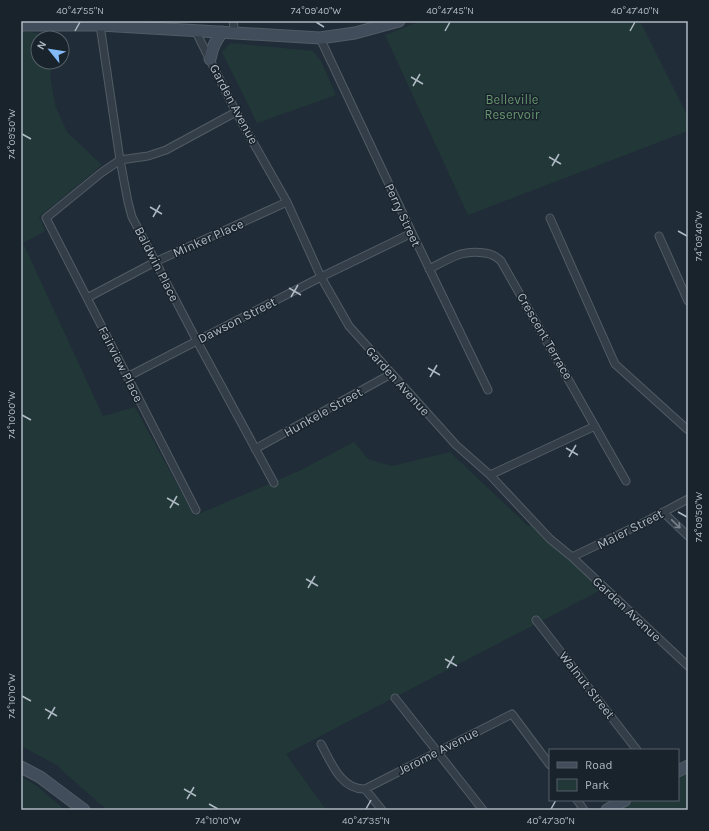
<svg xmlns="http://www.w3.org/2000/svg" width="709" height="831" viewBox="0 0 709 831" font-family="Karla,sans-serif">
<rect width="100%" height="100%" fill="#202c37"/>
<path fill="#223838" d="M421,21h219l48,96v14l-220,84 -83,-180z
M21,31l29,4v3h-12v24h12l1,19 4,24 12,27 35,33 -63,52 6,14 -22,12 80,173 32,-9 59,109 105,-45 55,-29 14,17 24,7 58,-14 78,74 12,-3 65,62 -7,4 1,2 -313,163 40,56h-219l-52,-46 -34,-18z
M230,43l83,8 8,10 15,34 -79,28 -35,-71z
M688,773v37h-70l18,-10h42v-22z
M21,777l16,9 28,24h-44z"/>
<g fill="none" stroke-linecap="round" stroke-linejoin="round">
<g stroke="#515c65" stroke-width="9">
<path id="street" d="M233,21l2,13
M100,25l20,135 8,42 4,15 65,124 77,142
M195,30l41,82 51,90 34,75 28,49 107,119 34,30 60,64 22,18 116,109
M320,38l92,195 76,157
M550,218l65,146 73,66
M659,236l29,65
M429,269c21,-10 32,-20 56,-16 7,1 11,3 16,8l125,220
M87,298l68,-36 132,-60
M127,377l194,-100 91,-44
M255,449l136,-75
M490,475l105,-49
M196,510l-150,-292 55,-45 19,-13 28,-4 18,-6 70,-38
M663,512l25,24
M572,557l73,-35 43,-23
M536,620l101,130
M395,698l88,112
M321,744c10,18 20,46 44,45l147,-75 38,51
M365,789l17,21
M577,800l7,10"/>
</g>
<g stroke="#515c65" stroke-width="13">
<path id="secondary" d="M21,25h79l220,13 35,-5 44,-12
M210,59c2,-11 5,-17 12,-27
M21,767l19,10 44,33
M678,771l10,-5
M607,810l18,-10"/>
</g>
<use href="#street" stroke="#343e48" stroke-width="7"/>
<use href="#secondary" stroke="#424d5b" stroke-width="11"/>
</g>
<defs><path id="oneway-shaft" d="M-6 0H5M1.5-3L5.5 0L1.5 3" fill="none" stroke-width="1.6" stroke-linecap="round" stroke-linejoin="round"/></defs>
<use stroke="#77828c" href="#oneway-shaft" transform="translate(676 524) rotate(44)"/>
<path fill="none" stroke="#aeb9c4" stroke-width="1.5" d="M316,22l8,5M75,31l5,-9M445,31l5,-9M630,31l5,-9M411,77l12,7M413,86l7,-12M22,134l9,5M549,157l12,7M552,166l7,-12M150,207l12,7M153,217l7,-12M678,231l9,5M289,288l12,7M291,297l7,-12M428,368l12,7M430,377l7,-12M22,415l9,5M566,448l12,7M569,457l7,-12M167,498l12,7M170,508l7,-12M678,512l9,5M306,579l12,7M308,588l7,-12M445,659l12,7M447,668l7,-12M22,696l9,5M45,709l12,7M48,719l7,-12M184,789l12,7M187,799l7,-12M209,804l9,5M366,809l5,-9M551,809l5,-9"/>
<g text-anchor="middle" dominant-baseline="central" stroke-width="3" stroke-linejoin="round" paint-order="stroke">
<g font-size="13" fill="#66946d" stroke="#19232c">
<text x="512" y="99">Belleville<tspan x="512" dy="15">Reservoir</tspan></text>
</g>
<g font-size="13" fill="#aeb9c4" stroke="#19232c">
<text transform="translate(234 104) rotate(62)">Garden Avenue</text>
<text transform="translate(403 215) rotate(65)">Perry Street</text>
<text transform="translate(208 238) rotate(-24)">Minker Place</text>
<text transform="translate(157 264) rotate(63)">Baldwin Place</text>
<text transform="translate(237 320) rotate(-27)">Dawson Street</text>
<text transform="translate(545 336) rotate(60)">Crescent Terrace</text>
<text transform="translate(121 364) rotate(63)">Fairview Place</text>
<text transform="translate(398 381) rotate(48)">Garden Avenue</text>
<text transform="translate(323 412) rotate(-29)">Hunkele Street</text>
<text transform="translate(630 529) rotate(-27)">Maier Street</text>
<text transform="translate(627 609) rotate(43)">Garden Avenue</text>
<text transform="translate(587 685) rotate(52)">Walnut Street</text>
<text transform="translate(438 751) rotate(-27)">Jerome Avenue</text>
</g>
</g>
<rect width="709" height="831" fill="none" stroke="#19232c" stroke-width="44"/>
<rect x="549" y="749" width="130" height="52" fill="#19232c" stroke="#555f69"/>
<rect x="557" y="762" width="20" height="6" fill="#424d5b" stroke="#555f69"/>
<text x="585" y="769" font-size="12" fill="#aeb9c4">Road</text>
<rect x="557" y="779" width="20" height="12" fill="#223838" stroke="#555f69"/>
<text x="585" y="789" font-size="12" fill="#aeb9c4">Park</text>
<g transform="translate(50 50) rotate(300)"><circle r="19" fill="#19232c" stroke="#555f69"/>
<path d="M0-3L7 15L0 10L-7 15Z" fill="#82b9f6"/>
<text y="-6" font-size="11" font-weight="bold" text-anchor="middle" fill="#aeb9c4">N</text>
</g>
<rect x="22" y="22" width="665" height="787" fill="none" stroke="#aeb9c4" stroke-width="1.5"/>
<g font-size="10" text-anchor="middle" fill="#aeb9c4">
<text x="80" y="14">40°47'55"N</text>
<text x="316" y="14">74°09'40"W</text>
<text x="450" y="14">40°47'45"N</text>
<text x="635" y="14">40°47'40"N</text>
<text transform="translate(11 134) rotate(-90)" y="4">74°09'50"W</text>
<text transform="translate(698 236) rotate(-90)" y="4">74°09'40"W</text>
<text transform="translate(11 415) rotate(-90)" y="4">74°10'00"W</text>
<text transform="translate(698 517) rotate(-90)" y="4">74°09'50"W</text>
<text transform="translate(11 696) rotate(-90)" y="4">74°10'10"W</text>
<text x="218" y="824">74°10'10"W</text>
<text x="366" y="824">40°47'35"N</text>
<text x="551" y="824">40°47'30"N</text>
</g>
</svg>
